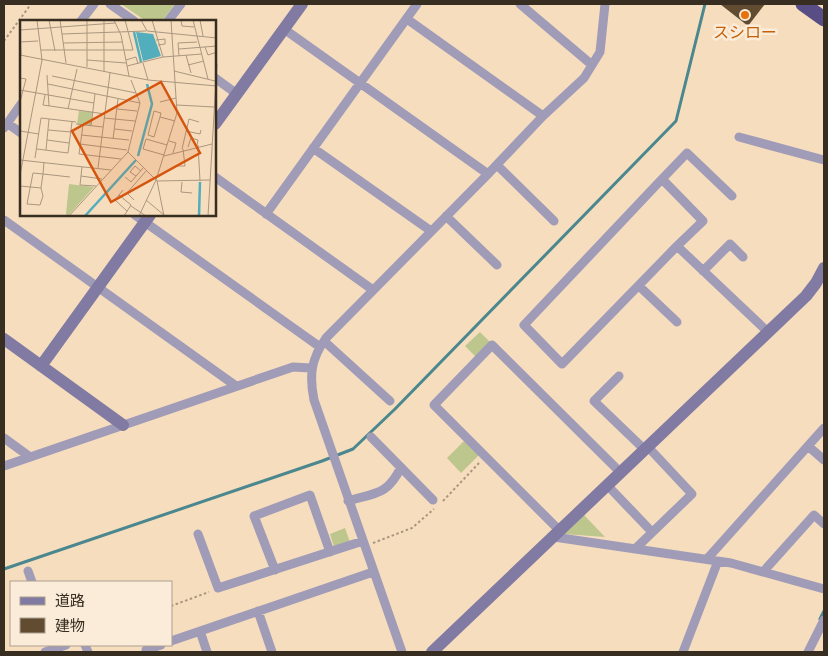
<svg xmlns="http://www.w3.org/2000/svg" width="828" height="656" viewBox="0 0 828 656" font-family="'Zilla Slab','Noto Sans JP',serif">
<rect width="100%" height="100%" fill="#f6ddbe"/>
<path fill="#bdc68d" d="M121,4h54l-13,17h-16z
M480,332l10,10 -14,15 -11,-11z
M464,441l15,14 -18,18 -14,-15z
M584,515l21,22 -41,-3z
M345,528l5,14 -16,5 -4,-13z"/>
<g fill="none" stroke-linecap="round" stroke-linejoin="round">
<path stroke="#4a878e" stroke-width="3" d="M4,569l318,-108 31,-12 42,-40 281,-288 29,-117
M820,619l4,-8"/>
</g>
<path fill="#614c32" d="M720,4h45l-17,22z"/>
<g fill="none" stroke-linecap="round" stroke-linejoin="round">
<path stroke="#a9967f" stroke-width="2" stroke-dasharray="2.5 2.5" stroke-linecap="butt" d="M4,41l27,-37
M443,501l36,-38
M373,543l39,-15 22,-19
M171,606l38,-14"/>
<path stroke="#a09cb8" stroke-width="9" d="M110,4l24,17
M520,4l72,61
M407,19l136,97
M81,21l13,-17
M168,21l13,-17
M284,29l204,145
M215,78l22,16
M7,123l14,10
M4,128l17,-24
M739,137l85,23
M313,148l118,83
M497,165l57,56
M215,177l158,113
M662,179l25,-26 45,43
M266,214l151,-210
M135,215l185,132
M446,216l51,49
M4,220l232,166
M677,246l-115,118 -38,-39 138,-146 41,42 -26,25 91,86
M703,271l27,-27 13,13
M639,286l38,36
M324,341l66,60
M619,376l-25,25 51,49
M371,437l62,63
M4,438l26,19
M808,446l16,14
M4,466l289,-99 18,1
M608,486l44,46
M348,501c27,-8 40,-6 53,-34
M560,531l-126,-126 58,-60 129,128
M198,534l20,54 145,-47
M554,537l177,26 93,26
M635,549l57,-55 -44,-47
M707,559l117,-131
M275,570l-21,-54 56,-21 20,57
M28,571l4,11
M763,572l51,-57 10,9
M258,611l14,41
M200,631l7,21
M171,641l202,-69
M85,645l3,7
M45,652l21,-7
M146,652v-2l15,-5
M402,652l-88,-252c-5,-25 -3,-41 12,-62l162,-164 55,-58 41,-38 16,-26 5,-48
M683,652l35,-91
M808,652l16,-32"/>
<path stroke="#817aa2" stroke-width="12" d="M215,124l87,-120
M4,339l119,86
M41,366l109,-151
M432,652l374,-356 10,-13 8,-15"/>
<path stroke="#584d84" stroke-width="15" d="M803,4l21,15"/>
</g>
<circle fill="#e8710a" stroke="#fbecda" stroke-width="2" cx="745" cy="15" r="5"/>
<g text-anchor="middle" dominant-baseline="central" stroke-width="5" stroke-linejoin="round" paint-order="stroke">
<g font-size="16" fill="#c56008" stroke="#fbecda">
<text x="745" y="32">スシロー</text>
</g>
</g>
<g transform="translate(20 20)">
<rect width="196" height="196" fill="#f6ddbe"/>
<path d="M59,91l13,1 -1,13 -14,-1zM49,164l25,3 -26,29 -2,-2z" fill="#bdc68d"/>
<path d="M116,12l17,2 8,22 -18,5z" fill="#52adbd"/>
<path fill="none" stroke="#52adbd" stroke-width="2.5" d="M114,12l7,30M118,136l14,-52 -5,-20M65,196l51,-56M179,196l1,-34"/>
<path fill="none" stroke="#aa977f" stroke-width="1" d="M29,0l6,31M40,0l6,43M94,0l7,15 8,41M121,0l6,11 70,7M132,0l11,37M161,0l1,6 12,1M173,0l15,59M180,0l3,16M0,9l1,26M0,10l95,-7M42,14l84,-3M136,20l9,-1v5l-7,1M0,22l18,-1M43,23l59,-1M185,27l3,8 9,-3M159,29l38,-3M21,30h92l-8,-30M0,35l128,25 69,6M166,35l5,18M159,36l-1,-13 19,-1M67,40l39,3M106,40l10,-3 2,7M123,43l5,17M168,45l16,-4M107,46l36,-9 39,-3M67,47v-47M84,51v-51M154,51l41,10M27,55l2,31M32,56l84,17M0,58l6,1 -6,23M111,60l9,23 -12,49 29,29 7,35M28,64l92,19M0,70l74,13M25,75l-2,10 62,9M140,82l16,-4M157,85l37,2M48,89l9,-40M97,89l20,2M140,97l-6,20 -6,-2 6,-24 7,2 -1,4 15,4M84,98l31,3M56,104l27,3M63,105l-4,29 42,5M71,106l4,-32M95,109l17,2M28,110l23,2M0,111l19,3M166,111l14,3 1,-4M61,115l48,5M93,119l5,-40M27,120l22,3M149,121l7,2 -3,10M60,124l47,6M178,125l2,36M168,127l3,-9 7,2 -1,5M17,129l31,4 4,-31M162,129l7,-30 10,3M26,130l3,-31M144,135l-21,-6 3,-10 21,6M144,136l48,-12M15,138l6,-40 35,4M0,140l91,10M24,142l-1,12 -2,14 2,8 -3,9 -13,-1 6,-31 10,1 27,3M158,146h7l-2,-17M62,147l-2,18 16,1M78,148l12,-95M0,155l22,-115 -5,-40M61,156l21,3M116,156l-6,-4 5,-6 6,5M105,157l6,5 12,-14M137,161l53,-1M162,162l-1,10 11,1M0,166l21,2M103,170l-8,10 12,11M99,175l12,10 -7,11M114,180l-7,-7 19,-22M126,180l18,15M111,186l15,10M49,196l59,-64M119,196l17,-36 21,-67 -6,-93M188,196l9,-152"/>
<path fill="#d6550e" fill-opacity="0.15" stroke="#d6550e" stroke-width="2.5" d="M141,62l39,71 -89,49 -39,-71z"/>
<rect width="196" height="196" fill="none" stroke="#372d21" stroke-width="2.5"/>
</g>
<rect width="828" height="656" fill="none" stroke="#372d21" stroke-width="10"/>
<rect x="10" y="581" width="162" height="65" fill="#fbecda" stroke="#ada090"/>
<rect x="20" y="597" width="25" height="8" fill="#817aa2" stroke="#ada090"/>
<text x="55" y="606" font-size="15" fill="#372d21">道路</text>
<rect x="20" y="618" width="25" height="15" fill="#614c32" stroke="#ada090"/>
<text x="55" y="631" font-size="15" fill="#372d21">建物</text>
</svg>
